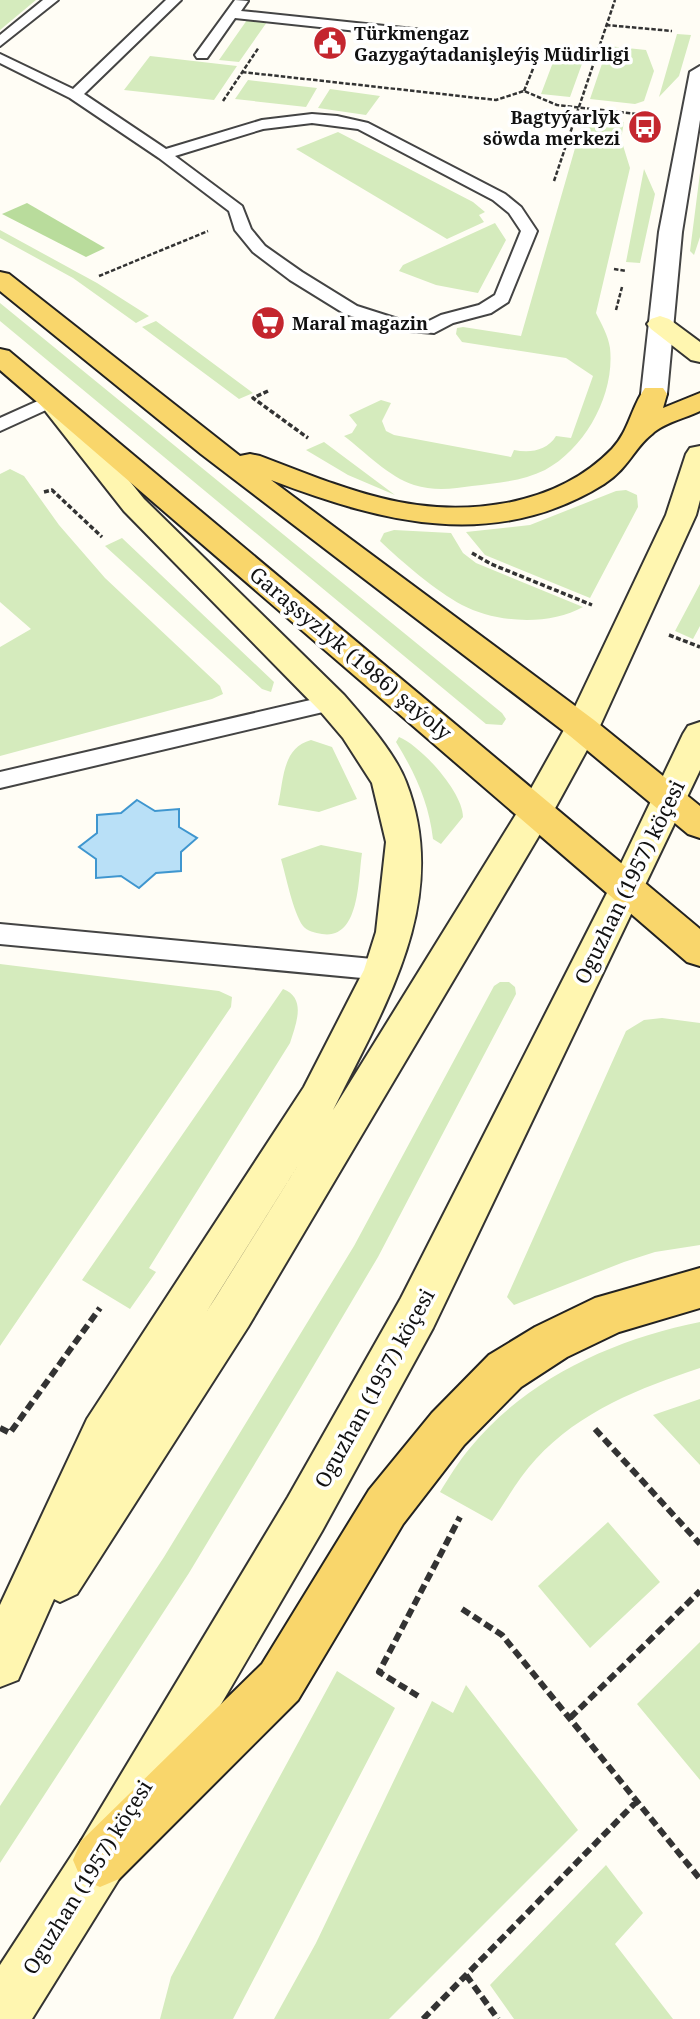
<svg xmlns="http://www.w3.org/2000/svg" width="700" height="2019" viewBox="0 0 700 2019" font-family="'Noto Serif',serif">
<rect width="100%" height="100%" fill="#fffdf5"/>
<path fill="#d5ebbd" d="M0,0h36l-36,30z
M247,20l20,2 -28,40 -20,-2z
M677,34l14,1 -12,41 -20,21z
M608,46l38,4 8,21 -10,30 -9,3 -45,-5z
M150,56l87,10 -23,34 -90,-10z
M555,57l28,4 -13,36 -29,-3z
M248,80l69,8 -11,19 -71,-8z
M330,89l50,7 -14,19 -48,-7z
M584,117l40,5 -3,17 9,29 -34,145c6,12 12,22 14,35 5,46 -24,100 -65,122 -22,11 -48,13 -73,16 -19,3 -39,5 -58,-1 -25,-8 -49,-33 -70,-49l8,-3 5,-8 -8,-10 32,-15 10,3 -9,18 4,10 8,4 117,22 3,-7c16,3 33,1 42,-14l15,2 22,-62 -27,-18 -104,-16 -6,-8 1,-6 6,-1 58,9z
M338,132l135,70 12,10 -6,3 5,7 -37,17 -151,-90z
M644,169l11,25 -15,69 -14,-1z
M700,173v64l-6,18 -4,-4z
M495,223l11,17 -28,53 -42,-8 -37,-14 4,-6z
M0,230l97,53 52,33 -13,7 -63,-45 -73,-40z
M0,303l502,410 4,6 -4,6 -16,-1 -486,-403z
M156,321l97,72 -14,6 -97,-72z
M324,442l71,53 -47,-20 -42,-25z
M10,469l14,7 35,49 46,53 115,108 3,8 -11,5 -212,57v-109l31,-18 -31,-27v-128z
M626,490l11,5 1,12 -48,91 -105,-43 -19,-23 64,-7 86,-34z
M394,530l57,3 12,20 13,10 107,44c-34,19 -87,16 -121,-2 -26,-14 -60,-43 -82,-64l4,-8z
M122,538l152,144 -3,10 -9,-3 -157,-143z
M700,584v42l-7,13 -18,-8z
M399,737c22,9 64,55 64,80l-22,27 -8,-5c-4,-36 -18,-66 -37,-97z
M311,740l21,7 25,52 -38,13 -41,-7c6,-26 4,-57 33,-65z
M321,845l41,8c-4,26 -2,87 -40,81 -7,-1 -15,-3 -19,-8 -10,-14 -17,-50 -22,-67z
M0,964l219,27 13,6 -1,10 -231,339z
M500,982h9l6,5 1,7 -138,263 -77,130 -112,186 -189,290v-57l164,-249 190,-311 140,-260z
M283,989c24,9 13,35 7,54l-141,225 7,4 -26,37 -48,-29z
M662,1018l38,5v222l-45,7 -31,10 -110,43 -7,-8 119,-266 18,-11z
M700,1322v46c-60,20 -120,43 -164,91 -17,18 -30,42 -44,62l-52,-29c9,-15 19,-31 30,-44 56,-69 144,-109 230,-126z
M700,1399v66l-47,-50z
M608,1522l52,60 -70,66 -52,-62z
M700,1642v138l-63,-76z
M337,1671l58,37 -162,311h-73l11,-42z
M466,1685l112,145 -189,189h-115l42,-76 116,-242 21,12z
M606,1865l37,48 -28,31 58,75h-159l-24,-34z"/>
<path fill="#b9dc9c" d="M27,203l78,45 -19,9 -84,-43z"/>
<path fill="#b9e0f7" stroke="#3f96cf" stroke-width="2" d="M137,800l18,11 24,-2v18l18,11 -16,14v19l-25,2 -17,15 -18,-12 -25,2v-19l-17,-12 18,-14v-18l24,-2z"/>
<g fill="none" stroke-linecap="round" stroke-linejoin="round">
<g stroke="#444" stroke-width="4">
<path id="lane" d="M43,0h15l-58,46v-11z
M166,0h15l-97,94 82,55 96,-29 50,-6 25,2 31,7 137,71 16,13 16,24 -29,71 -17,11 -38,10 -19,10 -38,-3 -51,-16 -55,-34 -37,-28 -18,-22 -6,-19 -70,-53 -89,-60 -70,-35v-9l73,35zM312,123l46,6 135,71 16,13 12,18 -26,64 -16,10 -38,10 -16,8 -21,-2 -47,-15 -55,-34 -37,-26 -14,-17 -9,-23 -67,-50 88,-27z
M235,0l13,1 -7,10 182,19 7,4 -7,4 -188,-20 -28,40h-10l-2,-3z
M51,395l9,6 -3,4 -57,26v-13z
M332,695l8,3 3,5 -3,5 -340,80v-16z
M0,924l383,36 9,3 4,7 -4,7 -9,3 -383,-36z"/>
</g>
<g stroke="#444" stroke-width="4">
<path id="street" d="M700,66v54l-18,112 -15,162 -4,6h-18l-4,-6 18,-162 31,-160z"/>
</g>
<g stroke="#333" stroke-width="4">
<path id="secondary" d="M660,316l9,3 31,23v20l-9,-2 -40,-31 -4,-5 4,-5z
M52,395l10,2 82,102 200,196c20,23 51,58 62,87 46,118 -22,225 -73,328l190,-307 42,-75 101,-213 20,-61 4,-6 10,-2v54l-4,15 -97,213 -46,84 -305,515 -171,267 -17,8 -6,-3 -36,81 -18,7v-82l87,-186 217,-332 60,-117 12,-38 10,-90 -14,-59 -29,-45 -23,-27 -196,-200 -85,-108 3,-6zM305,1154l-89,143 -9,14z
M700,722v48l-267,558 -111,203 -203,348 -87,140h-32v-54l81,-124 207,-344 113,-199 208,-409 74,-155 5,-8z"/>
</g>
<g stroke="#222" stroke-width="4">
<path id="primary" d="M0,272l9,2 231,182 10,-2 10,2c40,15 80,32 121,42 77,20 173,11 231,-49 17,-18 19,-41 33,-61h18l4,6 -4,14 37,-15v18c-14,7 -37,12 -48,23 -18,14 -24,35 -48,50 -109,68 -221,39 -333,-4l323,240 106,86v32l-12,-4 -118,-98 -369,-282 -201,-163z
M0,349l9,2 691,578v37l-13,-4 -687,-592z
M700,1268v40l-81,24 -52,25 -46,30 -57,58 -61,79 -105,176 -179,179 -19,8 -19,-8 -8,-19 8,-19 181,-177 107,-174 63,-77 57,-58 46,-28 60,-29z"/>
</g>
<path stroke="#333" stroke-width="2.5" stroke-dasharray="4.5 2" stroke-linecap="butt" d="M606,25l66,6
M242,72l254,28 28,-9 33,14 80,9
M524,91l17,-42 55,5
M223,101l36,-54
M554,181l61,-181
M614,269l12,2
M99,276l109,-45
M616,310l6,-23"/>
<path stroke="#333" stroke-width="3.5" stroke-dasharray="5 2.5" stroke-linecap="butt" d="M268,391l-15,7 55,40
M44,492l8,-2 50,47
M472,553l19,11 101,41
M669,635l31,12"/>
<path stroke="#333" stroke-width="6" stroke-dasharray="9 4.5" stroke-linecap="butt" d="M0,1428l10,5 90,-125
M595,1429l105,115
M462,1609l40,26 198,244
M418,1696l-39,-24 81,-155
M570,1718l130,-127
M466,1975l32,44
M423,2019l214,-218"/>
<use href="#lane" fill="#fff" fill-rule="evenodd"/>
<use href="#street" fill="#fff" fill-rule="evenodd"/>
<use href="#secondary" fill="#fff6b0" fill-rule="evenodd"/>
<use href="#primary" fill="#f9d66b" fill-rule="evenodd"/>
</g>
<defs>
<g id="civic-disc" transform="scale(1.75)"><circle r="9.5" fill="#c4262e" stroke="#fff"/><path d="M-.6-6.5H3V-4.5H.6V-3L4-1V1h2V6H-6V1h2V-1L-.6-3ZM-1.2 2.5V6h2.4V2.5Z" fill="#fff"/></g>
<g id="bus-disc" transform="scale(1.75)"><circle r="9.5" fill="#c4262e" stroke="#fff"/><path d="M-5-6H5V4H4V6H2V4H-2V6H-4V4H-5ZM-3.5-4V0h7V-4ZM-3.5 1.2v1.5H-2V1.2ZM2 1.2v1.5H3.5V1.2Z" fill="#fff"/></g>
<g id="supermarket-disc" transform="scale(1.75)"><circle r="9.5" fill="#c4262e" stroke="#fff"/><path d="M-6-5.5h2.5l.6 2H6L4.5 2H-2.5L-4.4-4H-6ZM-1.5 3.2a1.3 1.3 0 1 0 .1 0ZM3 3.2a1.3 1.3 0 1 0 .1 0Z" fill="#fff"/></g>
</defs>
<g fill-rule="evenodd">
<use href="#civic-disc" x="330" y="43"/>
<use href="#bus-disc" x="645" y="127"/>
<use href="#supermarket-disc" x="268" y="323"/>
</g>
<g text-anchor="middle" dominant-baseline="central" stroke-width="7" stroke-linejoin="round" paint-order="stroke">
<g font-size="18" font-weight="bold" fill="#111" stroke="#fff" text-anchor="start">
<text x="354" y="33">Türkmengaz<tspan x="354" dy="21">Gazygaýtadanişleýiş Müdirligi</tspan></text>
<text x="620" y="117" text-anchor="end">Bagtyýarlyk<tspan x="620" dy="21">söwda merkezi</tspan></text>
<text x="292" y="323">Maral magazin</text>
</g>
<g font-size="21" fill="#111" stroke="#fff">
<text transform="translate(351 653) rotate(40)">Garaşsyzlyk (1986) şaýoly</text>
<text transform="translate(629 882) rotate(-64)">Oguzhan (1957) köçesi</text>
<text transform="translate(374 1388) rotate(-61)">Oguzhan (1957) köçesi</text>
<text transform="translate(87 1877) rotate(-58)">Oguzhan (1957) köçesi</text>
</g>
</g>
</svg>
